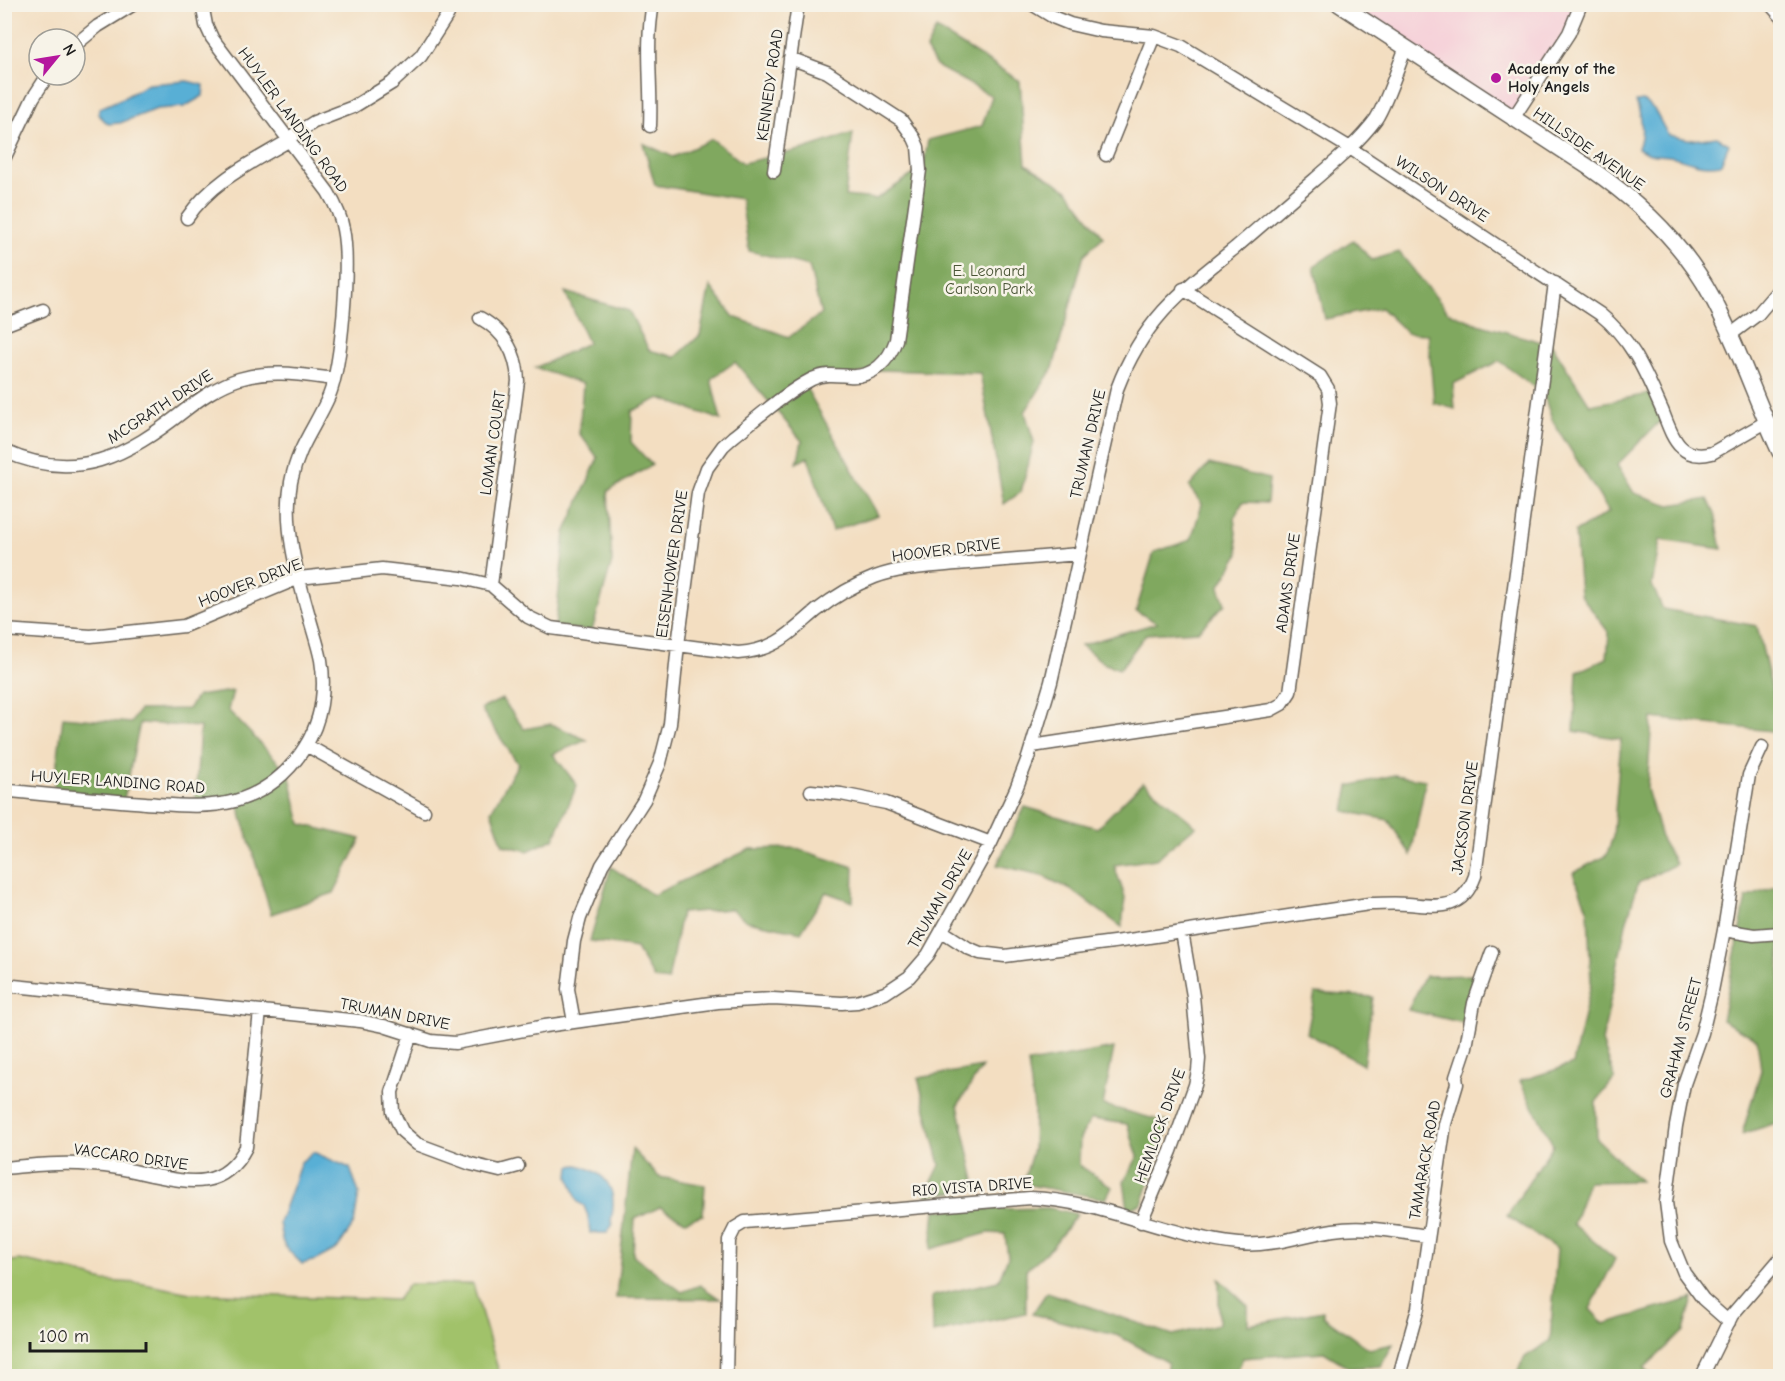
<svg xmlns="http://www.w3.org/2000/svg" width="1785" height="1381" viewBox="0 0 1785 1381" font-family="'Comic Neue',sans-serif">
<rect width="100%" height="100%" fill="#f7f3e8"/>
<filter id="ink" filterUnits="userSpaceOnUse"><feTurbulence type="fractalNoise" baseFrequency=".0167" numOctaves="2"/><feDisplacementMap in="SourceGraphic" scale="12" xChannelSelector="R" yChannelSelector="G"/><feConvolveMatrix kernelMatrix="1 2 1 2 8 2 1 2 1" color-interpolation-filters="sRGB"/></filter>
<filter id="wash" filterUnits="userSpaceOnUse"><feTurbulence type="fractalNoise" baseFrequency=".008" numOctaves="4" result="noise"/><feDisplacementMap in="SourceGraphic" scale="24" xChannelSelector="R" yChannelSelector="G"/><feGaussianBlur stdDeviation="1.35" result="paint"/><feColorMatrix in="noise" values="0 0 0 0 0 0 0 0 0 0 0 0 0 0 0 0 0 1.4 0 .05"/><feComposite in="paint" operator="in"/></filter>
<g filter="url(#wash)">
<rect width="100%" height="100%" fill="#f3dec1"/>
<path fill="#f6cfd8" d="M1339,5h242l-67,112z"/>
<path fill="#a1c26a" stroke="#5e6f43" stroke-width="1.5" d="M20,1260l47,10 37,11 35,2 51,10 207,7 12,-16h64l27,92h-495v-114z"/>
<path fill="#80a85e" stroke="#4e623d" stroke-width="1.5" d="M936,29l84,52 6,83 42,26 35,47 -19,18 -31,113 -28,44 9,30 -13,50 -17,12 -24,-131 -102,-3 -74,14 74,131 -46,16 -24,-74 -11,6 5,-22 -67,-79 -24,17 10,41 -61,-22 -28,13 -1,31 21,23 -44,26 4,71 -20,69 -37,-4 10,-94 33,-75 -19,-25 4,-49 -48,-16 53,-25 -23,-51 64,19 20,39 27,7 24,-22 10,-49 24,31 55,20 32,-23 -12,-48 -60,-15 -8,-52 -86,-14 -12,-42 30,14 39,-18 31,24 61,-14 49,-16 -8,63 31,3 47,-31 5,-28 54,-14 10,-30 -56,-30 -10,-17z
M1353,240l19,20 27,-8 49,60 30,12 74,21 38,60 64,-12 11,23 -48,49 17,28 36,12 38,-6 7,15 7,35 -62,-9 -8,45 11,24 94,17 23,98v8l-128,-14 -5,71 15,52 14,23 -38,19 -12,41 -24,118 13,36 -19,24 1,37 43,42 -52,1 -15,42 42,35 -25,50 14,15 89,-26 -9,33 -40,37 8,8h-38l-7,-3 -44,3h-48l10,-19 25,-16 7,-92 -50,-33 46,-71 -33,-64 53,-17 18,-80 -3,-73 -15,-38 34,-18 6,-19 8,-97 -47,-8 3,-59 30,-14 2,-25 -29,-39 -5,-62 34,-20 -57,-92 -9,-27 -44,-32 -46,23 2,25 -21,-6 -6,-69 -21,-1 -26,-25 -56,11 -11,-53z
M1209,464l60,15 -2,24 -24,-1 -9,16 5,36 -20,33 6,17 -27,27 -52,3 -26,35 -15,-5 -24,-19 76,-22 -21,-12 18,-59 37,-12 11,-36 -13,-17z
M233,691l-5,19 61,63 12,51 60,15 -27,54 -63,21 -33,-110 -43,1 5,-78 -60,-4 -16,76 -71,-6 10,-76 68,6 8,-13 49,-1 9,-13z
M502,699l22,30 27,-5 36,16 -34,14 24,31 -23,54 -26,12 -25,-6 -12,-34 27,-47 -37,-55z
M1394,775l32,5 -15,75 -23,-35 -44,-9 5,-25z
M1143,782l53,44 -40,33 -42,6 11,32 -3,30 -49,-36 -32,-16 -44,-10 28,-58 72,21z
M794,848l60,19 -1,35 -27,-10 -25,40 -54,-11 -16,-12 -50,4 -13,68 -14,-2 -18,-31 -46,-7 21,-74 42,28 97,-46z
M1780,885v243l-4,-5 -34,11 19,-64 -4,-31 -35,-19 24,-122z
M1478,975l-14,48 -56,-13 17,-34z
M1315,993l58,4 -10,68 -56,-32z
M1114,1048l-11,57 67,18 -28,81 -14,5 -4,-27 14,-26 -11,-32 -36,-5 -11,19 -1,27 33,22 -6,12 -83,-15 10,-35 1,-41 -6,-45z
M982,1067l-24,38 19,84 -52,7 15,-31 -22,-87z
M632,1149l27,28 46,8 -2,30 -18,6 -25,-14 -25,12 -2,36 49,37 18,-7 20,14 -104,-1z
M1049,1208l28,6 -25,33 -26,23v43l-93,20 -1,-37 66,-15 10,-24 -3,-23 -17,-1 -57,16 4,-39z
M1219,1279l29,27v19l75,-14v5l46,33 24,-5 -12,22 -31,2 -26,-16 -81,6 -8,18h-69l2,-13 -49,-27 -87,-22 15,-22 126,43 46,-11z"/>
<path fill="#58afd5" stroke="#3a6678" stroke-width="1.5" d="M187,81l17,4 -1,11 -19,11 -27,2 -37,14 -12,1 -10,-10 2,-6 25,-11 23,-13z
M1643,101l11,8 14,26 25,5 24,-3 12,7 -8,20c-23,3 -27,-2 -47,-7 -18,-4 -18,2 -36,-9 6,-15 4,-31 -2,-46z
M313,1152l37,16 9,25 -5,31 -17,25 -21,11 -14,4 -16,-16 -4,-8 -3,-17 22,-61z
M578,1165c30,8 40,25 33,56l2,3 -6,9h-17l-2,-17 -4,-10 -6,-4 -9,-25 1,-11z"/>
</g>
<g filter="url(#ink)">
<g fill="none" stroke-linecap="round" stroke-linejoin="round">
<g stroke="#676056" stroke-width="15">
<path id="minor" d="M1032,4l23,14 15,6 31,7 53,5 27,10 169,102 250,166c33,27 45,58 62,96 5,12 10,29 19,37 9,9 20,9 31,6l54,-31
M1770,4l10,11
M75,45l23,-19 36,-22
M1506,113l8,4 55,-84 12,-29
M650,126c2,-41 -5,-81 3,-122
M287,139l27,-17 39,-15 39,-24 29,-27 27,-42
M1106,155l48,-119
M4,159l29,-61 15,-23
M774,171l24,-167
M187,218c25,-37 64,-55 101,-77
M480,318c25,14 37,36 38,63l-27,204
M4,325l39,-15
M1730,335l28,-21 22,-26
M4,451c72,33 123,5 180,-40 17,-13 34,-25 55,-32 32,-10 63,-4 95,0
M4,630l87,6 93,-10 115,-48 83,-9 79,9 30,7 37,32 23,11 187,25c38,-3 51,-19 78,-42 18,-14 38,-26 59,-34 27,-10 53,-10 81,-13 41,-3 82,-7 123,-10
M306,745l118,66
M1032,746l239,-36 11,-6 8,-12 40,-289 -2,-14 -8,-13 -137,-87
M4,790c47,6 94,9 141,13 29,2 60,6 90,-2 29,-8 54,-28 70,-54 16,-26 21,-57 16,-87 -3,-15 -8,-29 -12,-44 -12,-42 -26,-90 -18,-134 7,-36 24,-54 38,-86 13,-32 21,-133 14,-167 -2,-13 -8,-25 -15,-37l-116,-154 -6,-13 -4,-21
M811,791l30,3 45,9 105,40
M1724,930l30,5 26,-2
M942,931l26,17 12,5 25,3 124,-16 240,-36c13,0 26,-1 39,0 30,2 54,8 67,-28l80,-593
M4,985l356,36 24,5 47,15 24,2 90,-17 173,-24 55,-3 69,4 15,-1 28,-9 24,-16 19,-22 63,-112 25,-54 12,-31 23,-76 66,-293c26,-69 63,-97 118,-141 27,-23 53,-46 79,-68 22,-19 45,-38 62,-61 11,-17 22,-52 30,-72
M574,1022l-6,-33 6,-48 6,-23 22,-53 42,-65 16,-37 10,-39 8,-79 20,-152 9,-25 16,-22 10,-9c24,-19 52,-44 79,-58 13,-6 23,-4 37,-3 24,2 40,-15 47,-36l24,-170 -2,-23 -4,-9 -13,-18 -74,-48 -37,-14
M411,1034l-19,58 1,20 9,19 15,13 54,20 29,7 18,-5
M4,1168c30,-3 59,-6 88,-3 20,1 39,5 59,10 40,8 73,15 95,-28l14,-136
M1141,1222l30,-71 24,-66 3,-14 1,-12 -6,-63 -11,-64
M1729,1322l-26,-23 -19,-26 -13,-32 -5,-39 10,-76 8,-42 18,-51 9,-37 13,-66 25,-155 13,-28
M726,1376l3,-136 6,-12 10,-6 285,-24c70,2 138,39 209,46 32,3 63,-9 94,-14 32,-5 64,2 95,6
M1399,1376l19,-68 27,-184 12,-40 -1,-7 10,-30 8,-44 18,-51
M1702,1376l30,-61 48,-56"/>
</g>
<g stroke="#676056" stroke-width="18">
<path id="major" d="M1339,4l251,164c49,34 94,76 122,129 27,50 44,104 68,155"/>
</g>
<use href="#minor" stroke="#fff" stroke-width="12"/>
<use href="#major" stroke="#fff" stroke-width="15"/>
</g>
</g>
<circle fill="#b5179e" stroke="#f7f3e8" stroke-width="2" cx="1496" cy="78" r="6"/>
<g text-anchor="middle" dominant-baseline="central" stroke-width="5" stroke-linejoin="round" paint-order="stroke">
<g font-size="16" font-weight="bold" fill="#1c1c1c" stroke="#f7f3e8" text-anchor="start">
<text x="1508" y="69">Academy of the<tspan x="1508" dy="18">Holy Angels</tspan></text>
</g>
<g font-size="16" fill="#1c1c1c" stroke="#f7f3e8">
<text transform="translate(770 85) rotate(-82)">KENNEDY ROAD</text>
<text transform="translate(293 120) rotate(54)">HUYLER LANDING ROAD</text>
<text transform="translate(1589 149) rotate(35)">HILLSIDE AVENUE</text>
<text transform="translate(1442 189) rotate(33)">WILSON DRIVE</text>
<text transform="translate(160 407) rotate(-33)">MCGRATH DRIVE</text>
<text transform="translate(493 443) rotate(-82)">LOMAN COURT</text>
<text transform="translate(1088 444) rotate(-77)">TRUMAN DRIVE</text>
<text transform="translate(946 550) rotate(-7)">HOOVER DRIVE</text>
<text transform="translate(672 564) rotate(-82)">EISENHOWER DRIVE</text>
<text transform="translate(250 583) rotate(-21)">HOOVER DRIVE</text>
<text transform="translate(1288 583) rotate(-82)">ADAMS DRIVE</text>
<text transform="translate(118 782) rotate(4)">HUYLER LANDING ROAD</text>
<text transform="translate(1465 818) rotate(-82)">JACKSON DRIVE</text>
<text transform="translate(940 899) rotate(-60)">TRUMAN DRIVE</text>
<text transform="translate(395 1014) rotate(11)">TRUMAN DRIVE</text>
<text transform="translate(1681 1038) rotate(-75)">GRAHAM STREET</text>
<text transform="translate(1160 1126) rotate(-70)">HEMLOCK DRIVE</text>
<text transform="translate(131 1157) rotate(8)">VACCARO DRIVE</text>
<text transform="translate(1425 1160) rotate(-80)">TAMARACK ROAD</text>
<text transform="translate(972 1187) rotate(-4)">RIO VISTA DRIVE</text>
</g>
<g font-size="16" fill="#4b5637" stroke="#f7f3e8">
<text x="989" y="271">E. Leonard<tspan x="989" dy="18">Carlson Park</tspan></text>
</g>
</g>
<rect width="1785" height="1381" fill="none" stroke="#f7f3e8" stroke-width="24"/>
<g transform="translate(57 57) rotate(60)"><circle r="28" fill="#f7f3e8" stroke="#9f9d96" stroke-width="1.5"/>
<path d="M0-4.5L10 22L0 15L-10 22Z" fill="#b5179e"/>
<text y="-9" font-size="16" font-weight="bold" text-anchor="middle" fill="#1c1c1c">N</text>
</g>
<path d="M30 1342v9h116v-9" fill="none" stroke="#1c1c1c" stroke-width="3"/>
<text x="39" y="1342" font-size="18" fill="#1c1c1c" stroke="#f7f3e8" stroke-width="4.5" paint-order="stroke">100 m</text>
</svg>
